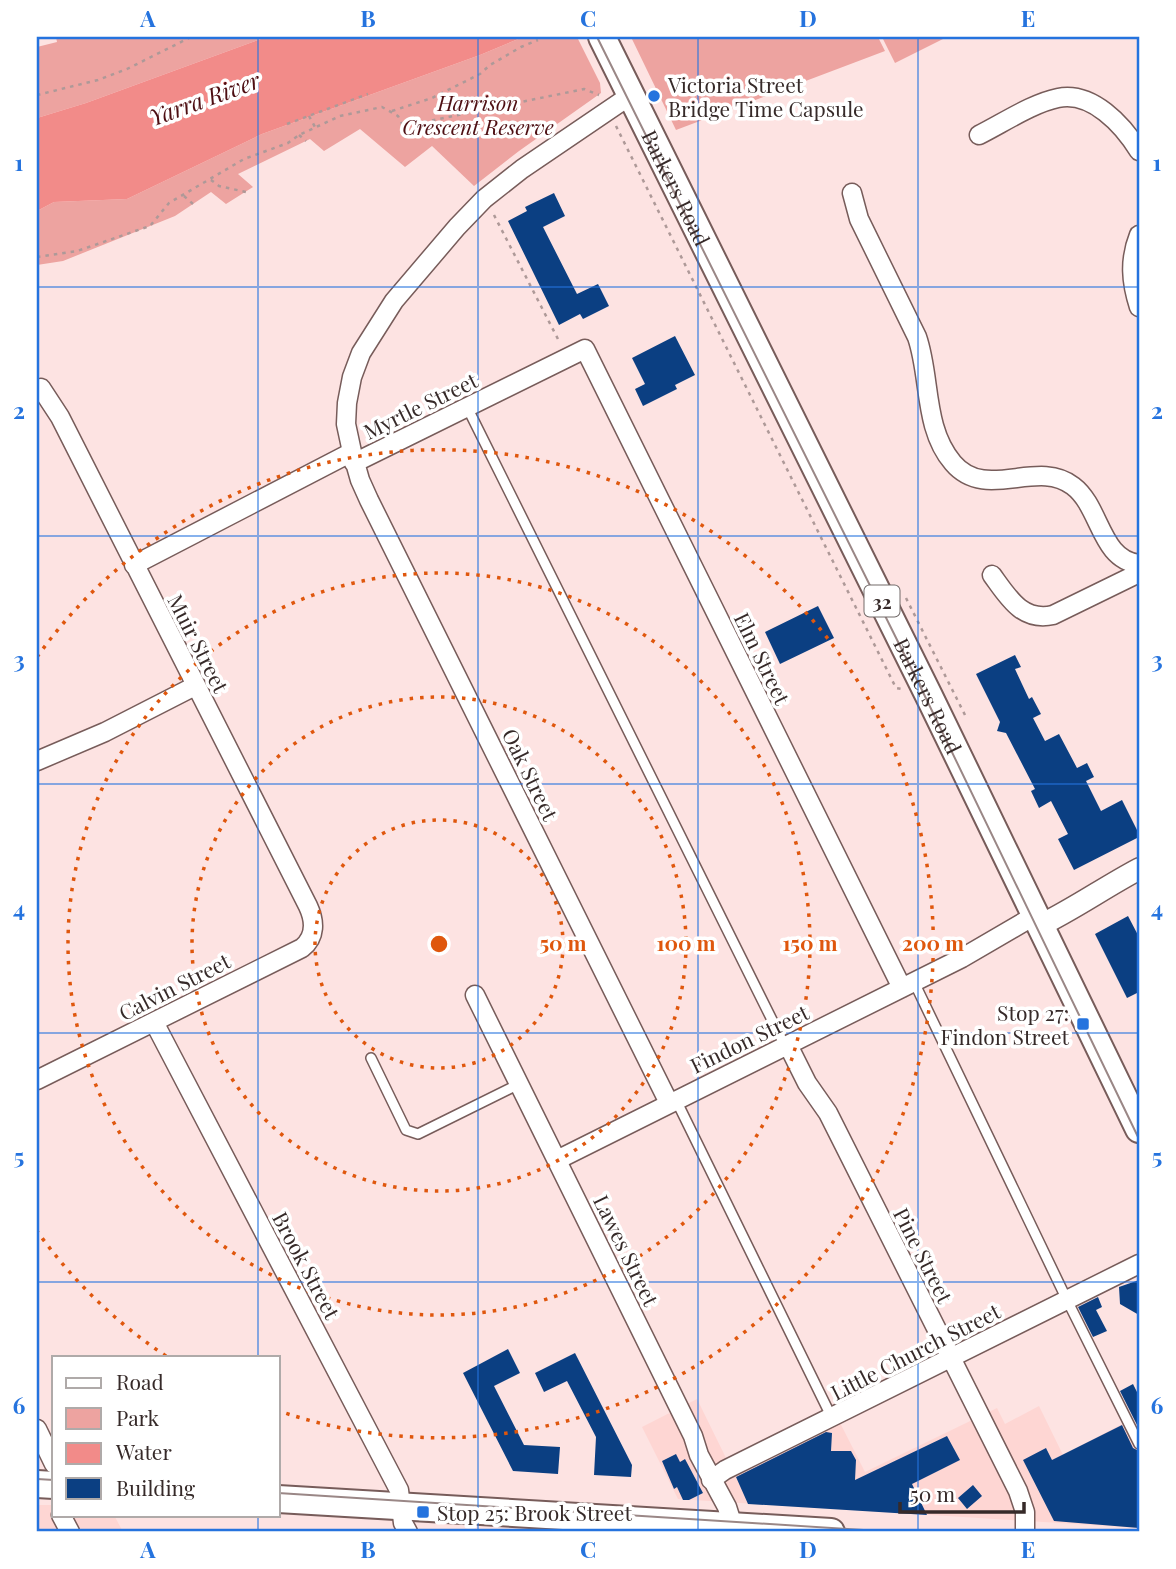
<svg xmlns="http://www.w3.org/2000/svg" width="1176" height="1569" viewBox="0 0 1176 1569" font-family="'Playfair Display',serif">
<rect width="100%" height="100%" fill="#fde3e2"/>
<path fill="#fed6d3" d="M697,1399l30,61 106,-51 32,63 132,-64 8,16 34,-18 24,49 63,-33 13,28v78l-461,-29 -36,-72z
M37,1505h17v10h60l9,17h-86z"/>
<path fill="#eda3a0" d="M56,37h210l-180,66 -49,15v-71l20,-5z
M523,37h54l23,46 1,10 -82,58 -45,35 -42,-40 -27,21 -45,-38 -36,22 -14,-12 -72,35 15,13 -27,17 -15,-12 -36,24 -112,45 -26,4v-54l17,-9 73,-3 135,-65 218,-79z
M631,37h247l7,14 -209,79z
M882,37h65l-52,26z"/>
<path fill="#f28b89" d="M266,37h257l-43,18 -218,79 -135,65 -73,3 -17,9v-93l49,-15z"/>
<path fill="#0b3f82" d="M554,193l11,23 -22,11 34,67 21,-10 11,22 -26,13 -3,-5 -21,11 -51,-104 19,-10 -2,-4z
M675,336l20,39 -20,10 2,4 -34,17 -8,-17 10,-5 -13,-26z
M818,606l16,32 -54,26 -15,-32z
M1015,655l6,12 -6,2 14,30 3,-2 9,17 -8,4 12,23 14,-7 18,34 10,-5 7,14 -8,4 15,30 21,-11 17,34v3l-65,33 -16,-31 10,-5 -17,-33 -12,7 -8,-17 4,-2 -29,-56 -9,-2 3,-9 -24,-48z
M1128,916l11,21v55l-12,6 -32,-64z
M1139,1280v35l-19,-11 -1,-17z
M1098,1297l4,10 -6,3 11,21 -14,6 -15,-30z
M508,1349l12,24 -26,13 30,59 36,2 -2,27 -45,-3 -50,-98z
M575,1353l57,112 -1,12 -37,-2 2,-38 -29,-56 -23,11 -9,-19z
M1133,1384l6,12v33l-19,-38z
M1122,1425l11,23 6,3v77l-85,-7 -31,-61 23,-12 6,12z
M826,1432l6,1 -1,18h20l5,9 -1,20 92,-44 13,24 -48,24 15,31 -179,-11 -12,-27z
M676,1454l4,8 5,-3 18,34 -14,7h-6l-6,-13 -3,2 -12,-28z
M973,1485l9,11 -15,13 -9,-11z"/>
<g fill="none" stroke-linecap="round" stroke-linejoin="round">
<g stroke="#775c5a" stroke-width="12">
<path id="service" d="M467,407l318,639
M914,982l153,318 72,144
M371,1058l35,72 12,4 101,-50
M676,1100l156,318"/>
</g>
<g stroke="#775c5a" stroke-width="21">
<path id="minor" d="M979,135c24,-12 54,-32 79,-37 34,-7 65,27 81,53
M852,193l7,26 58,118c14,40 6,91 36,126 33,39 84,-5 120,23 28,21 27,74 66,78
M1139,235c-10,25 -8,47 0,72
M352,452l-6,-28 1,-21 5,-26 9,-24 33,-52 63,-74 27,-28 38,-30 109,-74
M354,463l231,-114 317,639
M134,565l218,-113 8,28 9,20 300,603
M992,575c16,22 30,47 61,40l86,-42
M37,761l68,-29 90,-46
M475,995l218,441 6,19 28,52 6,19
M154,1022l245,468 4,33 5,9
M788,1045l19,38 21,30 190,378 7,21v20
M37,1080l265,-132c14,-11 13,-27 6,-42l-248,-489 -19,-29
M557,1160l405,-202 72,-42
M37,1429l17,35
M711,1480l14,-10 414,-206
M61,1515l9,17"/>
</g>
<g stroke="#775c5a" stroke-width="24">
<path id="tertiary" d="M1039,926c35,-17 66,-39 100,-57"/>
</g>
<g stroke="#775c5a" stroke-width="30">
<g id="primary">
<path id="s1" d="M602,37l327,659 210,433"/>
<path d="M37,1484l17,1"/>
<path d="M278,1499l553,33"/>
</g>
</g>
<path stroke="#ae9998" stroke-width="2.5" stroke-dasharray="3.5 5" stroke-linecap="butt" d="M37,95l61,-15 29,-11 64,-32
M392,111l40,-13 48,-24 10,-9 31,-18 17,-7
M309,116l6,11
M287,124l81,-30
M616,126l280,562 6,1
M299,135l7,6
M211,180l8,6 27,6
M184,196l9,8
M494,215l66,128
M37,257l40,-6 73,-25 19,-23 75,-44 44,-16 11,-8 41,-19 42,-9 16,9 5,10 7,-1 174,-36 15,6
M906,598l60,119"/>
<use href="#service" stroke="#fff" stroke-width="9"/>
<use href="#minor" stroke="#fff" stroke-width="18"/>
<use href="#tertiary" stroke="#fff" stroke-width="21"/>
<use href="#primary" stroke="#fff" stroke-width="26"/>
<path stroke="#9a8786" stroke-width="2" d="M597,37l323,649 219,453
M37,1479l17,1
M278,1493l617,39"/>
</g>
<path fill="none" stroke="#2573de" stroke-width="2" stroke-opacity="0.55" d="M258,37v1320M478,37v1495M698,37v1495M918,37v1495M37,287h1102M37,536h1102M37,784h1102M37,1033h1102M37,1282h1102M258,1515v17"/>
<g fill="none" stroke="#df570d" stroke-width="3.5" stroke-dasharray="3.5 7">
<circle cx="439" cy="944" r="124"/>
<circle cx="439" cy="944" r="247"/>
<circle cx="439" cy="944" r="371"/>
<path d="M166 1356A494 494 0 0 1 37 1231M37 657A494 494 0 1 1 282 1412"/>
</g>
<g fill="#2573de" stroke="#fff" stroke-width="2.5">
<circle cx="654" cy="96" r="7"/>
<rect x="1076" y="1017" width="14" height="14" rx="3.5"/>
<rect x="416" y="1505" width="14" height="14" rx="3.5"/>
</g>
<g text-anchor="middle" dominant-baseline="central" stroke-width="7" stroke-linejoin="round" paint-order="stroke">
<rect fill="#fff" stroke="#726a69" stroke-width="2" x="864.5" y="585.5" width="35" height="31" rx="5"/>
<g font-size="19" font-weight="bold" fill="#362a29">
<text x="882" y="601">32</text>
</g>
<g font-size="21" fill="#362a29" stroke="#fff" text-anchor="start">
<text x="668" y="84">Victoria Street<tspan x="668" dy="24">Bridge Time Capsule</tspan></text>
<text x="1069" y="1012" text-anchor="end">Stop 27:<tspan x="1069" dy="24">Findon Street</tspan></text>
<text x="437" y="1512">Stop 25: Brook Street</text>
</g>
<g font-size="21" font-style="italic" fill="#4e0f13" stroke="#fff">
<text x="478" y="102">Harrison<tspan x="478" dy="24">Crescent Reserve</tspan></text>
</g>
<g font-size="21" fill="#362a29" stroke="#fff">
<text stroke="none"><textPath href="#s1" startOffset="168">Barkers Road</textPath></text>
<text transform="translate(420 405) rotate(-26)">Myrtle Street</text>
<text transform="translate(199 643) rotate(63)">Muir Street</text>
<text transform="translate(763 658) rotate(64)">Elm Street</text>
<text stroke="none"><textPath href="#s1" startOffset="735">Barkers Road</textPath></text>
<text transform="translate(531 774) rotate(64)">Oak Street</text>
<text transform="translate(174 986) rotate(-27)">Calvin Street</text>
<text transform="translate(749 1038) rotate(-26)">Findon Street</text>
<text transform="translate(627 1250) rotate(64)">Lawes Street</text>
<text transform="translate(924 1255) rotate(63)">Pine Street</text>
<text transform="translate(307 1265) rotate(62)">Brook Street</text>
<text transform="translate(915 1351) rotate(-27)">Little Church Street</text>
</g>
<g font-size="23" font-style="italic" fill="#4d0e12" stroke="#fff">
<text transform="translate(204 98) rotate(-20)">Yarra River</text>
</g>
</g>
<circle cx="439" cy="944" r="10" fill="#df570d" stroke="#fff" stroke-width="3.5"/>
<g font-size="21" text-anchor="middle" font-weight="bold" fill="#df570d" stroke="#fff" stroke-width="7" stroke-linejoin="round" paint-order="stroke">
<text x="563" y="951">50 m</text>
<text x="686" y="951">100 m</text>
<text x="810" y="951">150 m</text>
<text x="933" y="951">200 m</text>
</g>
<rect width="1176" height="1569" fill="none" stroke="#ffffff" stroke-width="77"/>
<rect x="52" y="1356" width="228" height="161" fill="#ffffff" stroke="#afaaa9" stroke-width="2"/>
<rect x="66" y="1378" width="35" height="10" fill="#ffffff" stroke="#afaaa9" stroke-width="2"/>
<text x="116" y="1390" font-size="21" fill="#362a29">Road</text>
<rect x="66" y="1408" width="35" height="21" fill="#eda3a0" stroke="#afaaa9" stroke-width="2"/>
<text x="116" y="1426" font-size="21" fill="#362a29">Park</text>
<rect x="66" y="1443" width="35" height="21" fill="#f28b89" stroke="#afaaa9" stroke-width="2"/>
<text x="116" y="1460" font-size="21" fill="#362a29">Water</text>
<rect x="66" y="1478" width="35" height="21" fill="#0b3f82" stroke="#afaaa9" stroke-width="2"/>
<text x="116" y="1496" font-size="21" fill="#362a29">Building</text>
<path d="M900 1502v10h124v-10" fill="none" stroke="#362a29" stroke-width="3.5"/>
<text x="910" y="1502" font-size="21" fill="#362a29" stroke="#ffffff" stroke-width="5" paint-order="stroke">50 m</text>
<rect x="38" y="38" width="1100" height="1492" fill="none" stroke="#2573de" stroke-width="2.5"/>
<g font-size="23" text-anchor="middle" font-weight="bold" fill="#2573de">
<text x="148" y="27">A</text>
<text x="368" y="27">B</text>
<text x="588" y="27">C</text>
<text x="808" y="27">D</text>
<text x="1028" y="27">E</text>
<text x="19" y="171">1</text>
<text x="1157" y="171">1</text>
<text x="19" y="419">2</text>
<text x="1157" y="419">2</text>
<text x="19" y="668">3</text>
<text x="1157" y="668">3</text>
<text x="19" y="917">4</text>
<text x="1157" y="917">4</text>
<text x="19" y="1165">5</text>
<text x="1157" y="1165">5</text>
<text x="19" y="1414">6</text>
<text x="1157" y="1414">6</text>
<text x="148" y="1558">A</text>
<text x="368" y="1558">B</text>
<text x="588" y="1558">C</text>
<text x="808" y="1558">D</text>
<text x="1028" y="1558">E</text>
</g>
</svg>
